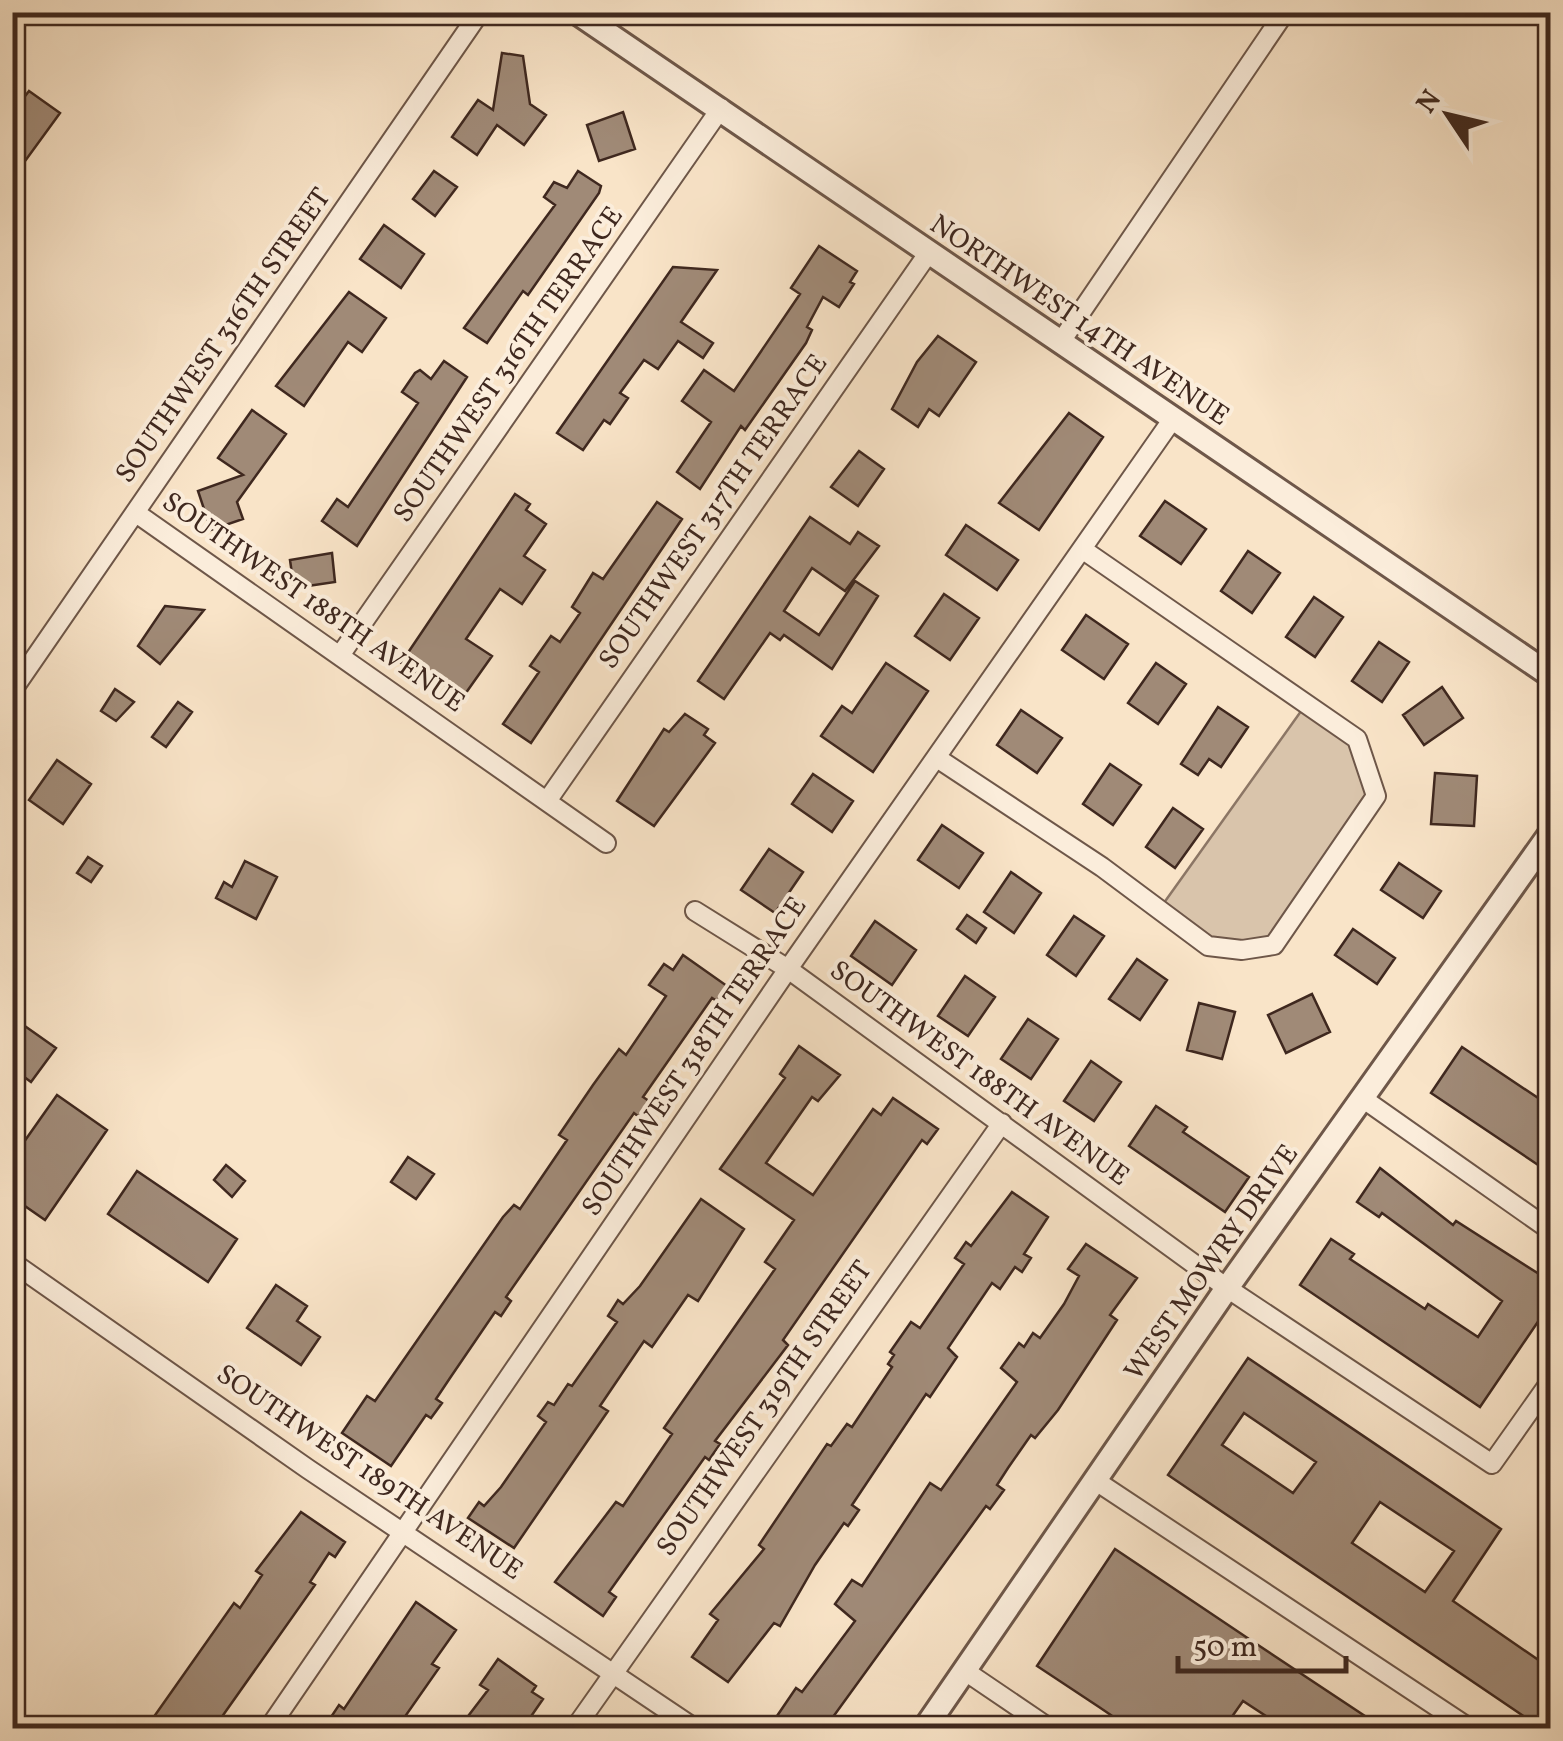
<svg xmlns="http://www.w3.org/2000/svg" width="1563" height="1741" viewBox="0 0 1563 1741" font-family="Vollkorn,serif">
<rect width="100%" height="100%" fill="#f9e4c8"/>
<filter id="stains"><feTurbulence type="fractalNoise" baseFrequency=".002" numOctaves="4"/><feColorMatrix values="0 0 0 0 .2 0 0 0 0 .09 0 0 0 0 .02 0 0 0 .5 -.17"/></filter>
<radialGradient id="worn" r=".72"><stop offset=".6" stop-color="#630" stop-opacity="0"/><stop offset="1" stop-color="#630" stop-opacity=".3"/></radialGradient>
<path fill="#d9c4ab" stroke="#8c7665" stroke-width="2.5" d="M1304,707l49,35 20,54 -101,146 -63,1 -48,-36z"/>
<path fill="#a08a77" stroke="#3f281f" stroke-width="2.5" fill-rule="evenodd" d="M502,53l21,3 7,48 16,11 -22,30 -27,-20 -20,30 -25,-18 26,-37 15,10z
M29,91l31,22 -48,66v-66z
M623,112l12,37 -36,12 -12,-36z
M434,171l23,16 -22,29 -22,-17z
M578,171l23,15 -2,7 -71,102 -5,-4 -36,52 -23,-15 91,-123 -11,-8 10,-15 13,6z
M384,225l40,29 -23,34 -41,-29z
M819,246l38,25 -7,11 4,2 -15,23 -16,-10 -16,30 5,3 -6,13 -61,87 -4,-4 -41,63 -23,-17 34,-50 -29,-21 22,-31 30,21 66,-97 -9,-6z
M673,267l44,3 -36,52 32,21 -10,15 -25,-17 -20,28 -14,-9 -24,33 8,5 -18,26 -6,-4 -21,30 -26,-17z
M349,292l37,26 -24,34 -14,-10 -44,64 -28,-20z
M938,336l38,26 -37,54 -10,-7 -11,18 -26,-18 25,-47z
M444,361l23,16 -110,169 -35,-25 15,-22 11,8 70,-104 -16,-11 13,-19 5,-3 11,9z
M252,410l34,24 -49,68 6,17 -32,11 -13,-39 45,-16 -25,-17z
M1069,413l34,24 -64,93 -40,-27z
M859,451l25,18 -26,37 -27,-19z
M515,494l15,10 -4,6 20,14 -22,32 21,14 -23,34 -22,-15 -34,50 26,17 -29,41 -29,-19 -4,5 -29,-20z
M1165,501l41,28 -25,35 -41,-28z
M657,502l25,17 -151,224 -28,-19 36,-52 -9,-6 21,-30 9,6 20,-29 -8,-6 21,-34 10,6z
M810,517l40,27 8,-12 21,14 -34,45 -33,-23 -28,43 35,24 36,-54 23,15 -46,73 -48,-34 -4,5 -10,-7 -46,66 -26,-18z
M966,525l52,35 -21,30 -51,-35z
M1248,551l32,22 -28,40 -31,-22z
M332,553l3,29 -41,6 -4,-28z
M944,594l35,24 -29,42 -35,-24z
M1314,597l29,20 -28,40 -29,-20z
M165,606l39,4 -44,54 -22,-18z
M1086,615l42,29 -24,35 -42,-29z
M1379,642l30,20 -27,40 -30,-21z
M886,663l42,28 -55,81 -52,-36 21,-30 10,7z
M1156,663l30,21 -28,40 -30,-21z
M1442,687l21,31 -39,27 -21,-30z
M115,689l19,13 -18,19 -15,-10z
M178,702l14,10 -26,35 -14,-10z
M1218,707l30,20 -27,40 -12,-8 -11,16 -17,-11z
M1021,710l41,28 -25,35 -40,-28z
M685,714l23,15 -4,6 11,8 -61,83 -37,-25 47,-72 5,3z
M57,760l34,24 -28,40 -34,-24z
M1110,764l31,21 -28,40 -30,-21z
M1435,773l42,3 -3,50 -43,-2z
M813,774l40,27 -21,31 -40,-28z
M1173,808l30,21 -28,39 -29,-21z
M942,825l41,28 -24,35 -41,-28z
M769,849l34,23 -28,41 -34,-23z
M88,857l14,9 -11,16 -14,-9z
M245,861l32,16 -21,42 -40,-21 8,-16 8,5z
M1399,863l42,28 -18,27 -42,-28z
M1011,872l30,21 -27,40 -30,-21z
M967,915l19,13 -10,15 -19,-14z
M1074,916l30,20 -28,40 -29,-21z
M875,921l41,29 -24,35 -41,-29z
M1353,929l42,29 -18,26 -42,-29z
M683,955l44,31 -10,15 -5,-3 -69,99 6,4 -10,16 -5,-4 -128,184 5,4 -10,15 -6,-4 -45,66 -14,21 6,4 -11,15 -5,-3 -35,51 -49,-33 25,-37 8,5 128,-184 11,-12 6,4 47,-69 -8,-5 34,-50 26,-36 7,6 40,-59 -17,-11 15,-21 9,6z
M1137,959l30,21 -27,40 -31,-21z
M965,976l30,21 -27,39 -30,-20z
M1312,994l18,38 -44,21 -18,-38z
M1199,1003l36,9 -13,47 -35,-9z
M12,1017l44,31 -25,34 -19,-14z
M1028,1019l30,20 -27,40 -30,-20z
M799,1046l41,29 -22,26 -6,-4 -46,66 47,32 60,-86 8,6 12,-17 45,31 -11,15 -5,-4 -139,200 5,5 -73,96 5,3 -11,16 -4,-3 -96,135 7,5 -13,19 -48,-34 61,-80 7,4 49,-72 -8,-6 111,-159 -10,-7 29,-42 -74,-51 65,-91 -5,-4z
M1462,1047l88,59v67l-119,-80z
M1091,1061l30,21 -27,39 -30,-20z
M57,1095l50,35 -62,90 -33,-23v-38z
M1156,1106l31,21 -4,5 66,45 -24,35 -96,-66z
M408,1157l26,17 -18,25 -25,-17z
M226,1165l19,16 -13,16 -18,-17z
M1380,1168l73,57 3,-4 94,60v23l-70,103 -180,-122 31,-46 23,15 -4,5 75,50 3,-5 50,33 24,-36 -120,-88 -3,4 -22,-15z
M137,1171l100,68 -29,43 -100,-68z
M1012,1192l36,25 -24,37 7,4 -9,14 -7,-5 -15,22 -8,-6 -44,65 9,9 -27,40 -4,-3 -74,111 7,5 -11,16 -4,-3 -29,42 -35,61 -6,-3 -46,59 -36,-25 26,-37 -8,-6 54,-65 -5,-4 68,-101 4,2 16,-22 5,3 40,-60 -4,-3 6,-9 -4,-3 21,-30 9,6 44,-64 -9,-6 11,-16 5,4z
M701,1199l43,30 -46,72 -10,-6 -36,52 -8,-6 -44,65 8,5 -94,137 -46,-30 11,-16 5,4 17,-19 45,-65 -8,-6 10,-14 6,3 14,-21 4,2 45,-64 -9,-6 10,-16 5,4 17,-18z
M1086,1244l51,34 -27,37 7,5 -59,90 -23,28 -4,-3 -23,33 -11,17 7,5 -14,19 -4,-3 -161,222h-30l-18,-12 19,-28 6,4 53,-71 -20,-17 17,-24 10,6 68,-103 11,7 76,-108 -16,-14 18,-25 5,4 9,-14 7,5 24,-34 15,-28 -11,-7z
M276,1285l31,21 -10,15 23,16 -19,28 -54,-37z
M1248,1358l253,171 -48,72 97,67v60h-9l-373,-253zM1244,1413l72,49 -23,31 -71,-48zM1380,1502l74,49 -29,41 -73,-49z
M301,1512l44,30 -10,15 -6,-4 -19,29 5,3 -101,143h-68l88,-125 6,5 22,-33 -6,-4z
M1115,1549l137,92 131,87h-99l-41,-27 -19,27h-94l-31,-21 -62,-41z
M416,1602l40,28 -24,34 7,4 -42,60h-67l4,-5 -5,-3 10,-15 5,4z
M498,1659l38,27 -4,6 11,7 -20,29h-64l29,-38 -8,-5z"/>
<g fill="none" stroke-linecap="round" stroke-linejoin="round">
<g stroke="#6e5749" stroke-width="22">
<path id="minor" d="M1060,343l225,-331
M136,513l470,330
M341,654l380,-546
M12,691l468,-679
M937,758l165,109 106,79 34,4 32,-5 102,-149 -19,-57 -275,-190
M547,801l380,-546
M695,911l93,58 439,319 265,176 58,-82
M1365,1100l185,130
M12,1262l296,207 386,259
M1096,1481l373,247
M965,1671l84,57
M269,1728l519,-759 384,-549
M575,1728l427,-605"/>
</g>
<g stroke="#6e5749" stroke-width="28">
<path id="tertiary" d="M576,12l974,663
M925,1728l302,-440 323,-454"/>
</g>
<use href="#minor" stroke="#fbeddb" stroke-width="18"/>
<use href="#tertiary" stroke="#fbeddb" stroke-width="22"/>
</g>
<g text-anchor="middle" dominant-baseline="central" stroke-width="8" stroke-linejoin="round" paint-order="stroke">
<g font-size="28" fill="#3f281f" stroke="#fbeddb">
<text transform="translate(1079 321) rotate(34)">NORTHWEST 14TH AVENUE</text>
<text transform="translate(224 336) rotate(-55)">SOUTHWEST 316TH STREET</text>
<text transform="translate(509 365) rotate(-55)">SOUTHWEST 316TH TERRACE</text>
<text transform="translate(714 512) rotate(-55)">SOUTHWEST 317TH TERRACE</text>
<text transform="translate(313 603) rotate(35)">SOUTHWEST 188TH AVENUE</text>
<text transform="translate(695 1057) rotate(-56)">SOUTHWEST 318TH TERRACE</text>
<text transform="translate(979 1074) rotate(36)">SOUTHWEST 188TH AVENUE</text>
<text transform="translate(1212 1263) rotate(-55)">WEST MOWRY DRIVE</text>
<text transform="translate(765 1409) rotate(-55)">SOUTHWEST 319TH STREET</text>
<text transform="translate(369 1473) rotate(34)">SOUTHWEST 189TH AVENUE</text>
</g>
</g>
<rect width="1563" height="1741" fill="none" stroke="#f9e4c8" stroke-width="50"/>
<rect x="15" y="15" width="1533" height="1711" fill="none" stroke="#3f281f" stroke-width="5"/>
<rect x="25" y="25" width="1513" height="1691" fill="none" stroke="#3f281f" stroke-width="2.5"/>
<g transform="translate(1448 115) rotate(305)" stroke="#fbeddb" stroke-width="8" paint-order="stroke">
<path d="M0-8L18 38L0 25L-18 38Z" fill="#3f281f"/>
<text y="-15" font-size="28" font-weight="bold" text-anchor="middle" fill="#3f281f">N</text>
</g>
<path d="M1178 1656v15h168v-15" fill="none" stroke="#3f281f" stroke-width="5"/>
<text x="1193" y="1656" font-size="30" fill="#3f281f" stroke="#fbeddb" stroke-width="8" paint-order="stroke">50 m</text>
<rect width="100%" height="100%" filter="url(#stains)"/>
<rect width="100%" height="100%" fill="url(#worn)"/>
</svg>
